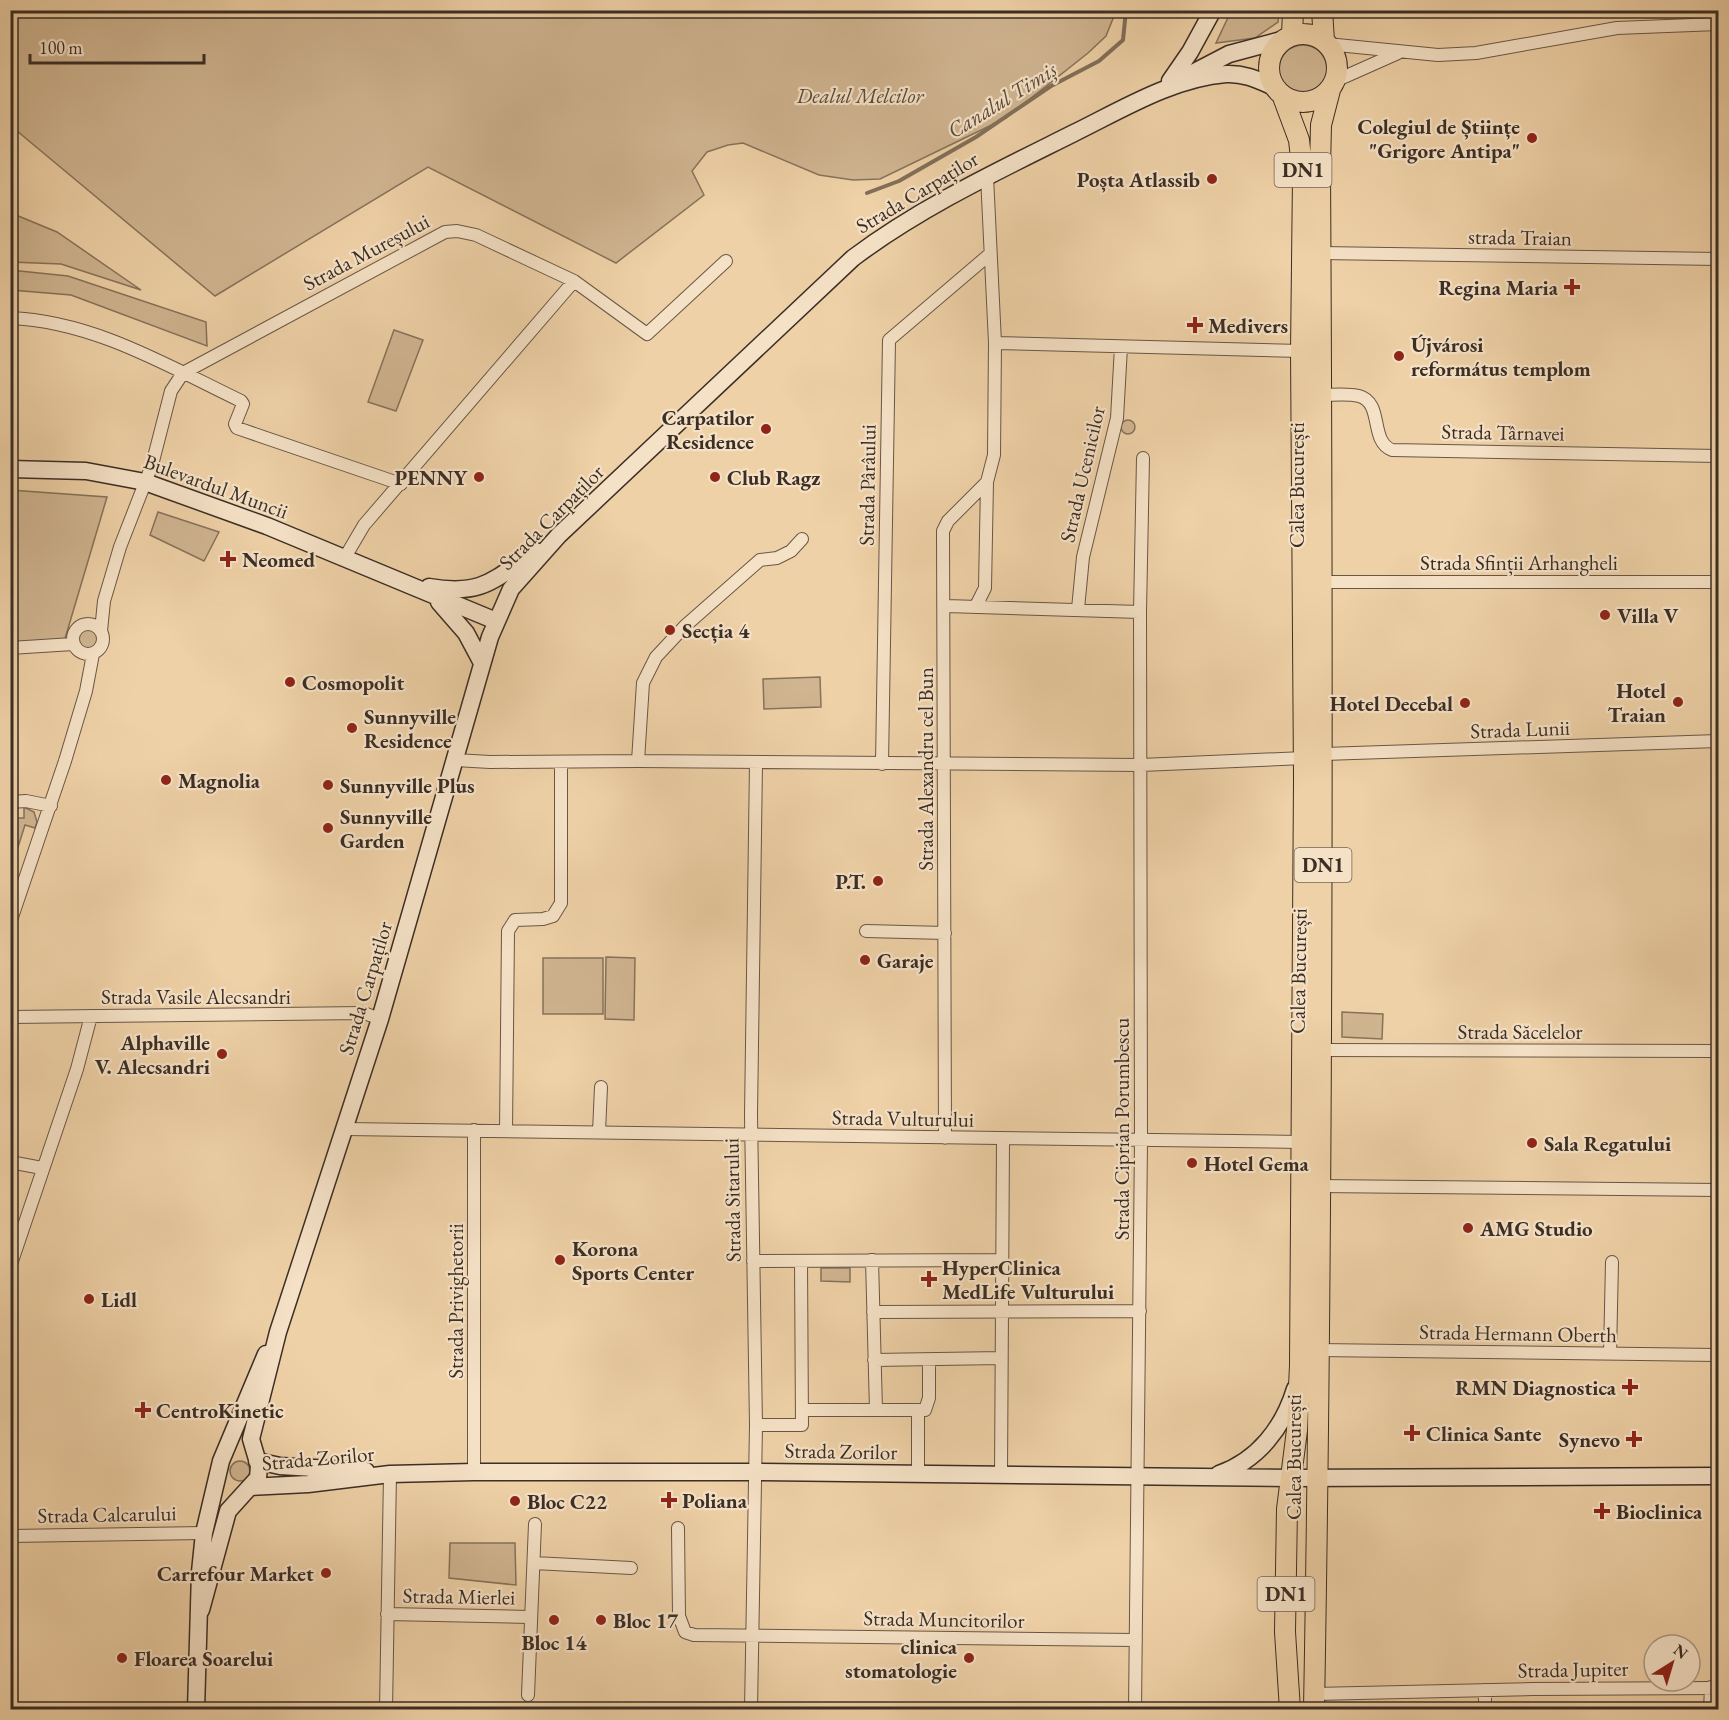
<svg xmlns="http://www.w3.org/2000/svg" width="1729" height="1720" viewBox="0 0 1729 1720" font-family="'EB Garamond',serif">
<rect width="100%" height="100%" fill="#efd1a7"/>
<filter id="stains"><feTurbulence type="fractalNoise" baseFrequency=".00333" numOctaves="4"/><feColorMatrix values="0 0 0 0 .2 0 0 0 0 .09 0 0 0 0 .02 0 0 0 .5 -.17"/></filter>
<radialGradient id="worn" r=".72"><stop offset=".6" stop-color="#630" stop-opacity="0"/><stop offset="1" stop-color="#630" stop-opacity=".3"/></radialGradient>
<path fill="#d0b591" stroke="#86725b" stroke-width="1.5" d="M10,11l1,-1 1105,1 -10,25 -18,17 -82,65 -126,61 -27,1 -34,-5 -76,-32 -15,2 -21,7 -15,19 12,24 -88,68 -188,-96 -213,129 -204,-170z
M1231,11h48l-1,11 -23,16 -39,5z
M1279 69a24 24 0 1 1 48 0a24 24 0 1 1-48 0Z
M11,213l46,19 84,58 -80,-26 -50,-2z
M10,270l58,6 138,46 1,24 -136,-51 -60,-5z
M394,330l29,10 -27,71 -28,-9z
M1121 427a7 7 0 1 1 14 0a7 7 0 1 1-14 0Z
M10,490l97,7 -43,145 -53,4z
M158,512l61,20 -15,29 -54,-26z
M77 639a11 11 0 1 1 22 0a11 11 0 1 1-22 0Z
M820,677l1,30 -57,2 -1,-30z
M24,807l10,5 3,10 -2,6 -10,-3 -14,44v-51h13z
M606,957l29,1 -1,62 -29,-1z
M543,958h60v56h-60z
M1342,1012l41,2 -1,25 -40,-2z
M821,1268h29v14l-29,-1z
M230 1471a10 10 0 1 1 20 0a10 10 0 1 1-20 0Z
M450,1543h65l1,42 -67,-7z"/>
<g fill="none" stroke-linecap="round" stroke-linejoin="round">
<path stroke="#826f59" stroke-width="4" d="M867,193l32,-12 77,-44 75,-51 48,-25 24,-21 3,-30"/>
<g stroke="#685746" stroke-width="14">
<path id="street" d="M1327,44l111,11 38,-2 141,-25 101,-4
M1335,81l63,-28
M1320,253l398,6
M10,318c83,3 158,48 231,83l2,3 -8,20 2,4 164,56
M995,343l306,8
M1321,395c12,0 26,-2 38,1 25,7 10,45 33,54l326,6
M344,559l20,-34 210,-244
M1320,582h398
M946,606l194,6
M976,606l9,-18 2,-106 7,-27 1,-112 -8,-167
M1078,609l5,-52 34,-139 4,-71
M73 639a15 15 0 1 1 30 0a15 15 0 1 1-30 0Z
M101,631l3,-30 16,-54 32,-82 19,-74 12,-18 262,-141 12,-1 19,4 98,46 73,53 79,-73
M10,648l63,-4
M1324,754l394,-13
M455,760l35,2 148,-1 503,4 163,-7
M638,761l5,-78 13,-26 29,-31 75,-66 17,-2 14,-7 11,-12
M882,764l7,-424 101,-86
M10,802l16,-1 25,5
M10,923l55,-162 21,-70 7,-37
M866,931l79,2
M10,1017l354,-4 16,6
M1321,1050l397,1
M345,1129l955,13
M506,1131l2,-200 7,-11 28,-1 10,-3 8,-13v-141
M599,1132l2,-45
M945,1138l-2,-607 5,-10 39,-39
M10,1162l32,6
M1318,1186l400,4
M872,1260l4,150h49l4,-12v-38
M753,1261l247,-1
M10,1267l67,-198 14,-53
M873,1312l267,-1
M1317,1350l401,5
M1610,1354l2,-92
M874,1360l127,-2
M802,1410h74
M756,1425h46l-1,-164
M474,1472v-342
M918,1475v-63
M1001,1475l2,-336
M678,1528l1,88 6,16 9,3 442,5
M10,1536l194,-3
M534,1563l97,5
M387,1614l142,3
M1314,1694l219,-5 185,-1
M528,1695l7,-171
M386,1710l4,-236
M751,1710l5,-285 -5,-310 5,-352
M1135,1710l6,-568 -1,-530 3,-154
M1485,1710v-20
M1710,1710l1,-23"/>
</g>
<g stroke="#3b2e25" stroke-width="19">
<path id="secondary" d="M1179,80l50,-26 56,-15
M1170,81l20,-29 23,-42
M10,469l76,2 59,11 122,44 229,95
M429,587c54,9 64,-7 107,-36
M439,602l27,31 16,30
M257,1461l23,5 86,5
M1219,1474c39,-14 64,-46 76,-85
M251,1487l57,-3 82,-10 84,-2h281l536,6 427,-2
M201,1610l27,-99 30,-33 1,-12 -8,-27 27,-107 102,-313 110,-382 21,-48 48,-54 294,-277c68,-51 145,-87 221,-125 47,-23 99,-55 152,-59 18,-1 32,6 48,13
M196,1710l4,-138 4,-39 17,-72 45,-107"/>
</g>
<g stroke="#3b2e25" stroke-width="22">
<path id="primary" d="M1322,10l2,31
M1269 68a34 34 0 1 1 68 0a34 34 0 1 1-68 0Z
M1292,36l1,-26
M1283,97l16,43 4,36 -2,175 3,428 -4,586 -3,65 -10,79 -2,123 5,78
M1314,1710c9,-514 9,-1028 6,-1542l1,-43 9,-35"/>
</g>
<use href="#street" stroke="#f5e1c6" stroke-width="12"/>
<use href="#secondary" stroke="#f5e1c6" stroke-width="16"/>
<use href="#primary" stroke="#efd1a7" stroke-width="20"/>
</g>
<g fill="#8f2418" stroke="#f5e1c6" stroke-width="2">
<circle cx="1532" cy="138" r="6"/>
<circle cx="1212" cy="179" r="6"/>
<path d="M1569 278h6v6h6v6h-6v6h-6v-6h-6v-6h6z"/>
<path d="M1192 316h6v6h6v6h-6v6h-6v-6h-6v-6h6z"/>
<circle cx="1399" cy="356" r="6"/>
<circle cx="766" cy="429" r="6"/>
<circle cx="479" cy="477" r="6"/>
<circle cx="715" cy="477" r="6"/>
<path d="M225 550h6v6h6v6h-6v6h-6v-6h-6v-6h6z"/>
<circle cx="1605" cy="615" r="6"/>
<circle cx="670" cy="630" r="6"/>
<circle cx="290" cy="682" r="6"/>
<circle cx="1678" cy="702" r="6"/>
<circle cx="1465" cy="703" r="6"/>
<circle cx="352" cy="728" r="6"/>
<circle cx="166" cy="780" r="6"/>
<circle cx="328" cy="785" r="6"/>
<circle cx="328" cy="828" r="6"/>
<circle cx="878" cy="881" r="6"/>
<circle cx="865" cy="960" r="6"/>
<circle cx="222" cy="1054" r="6"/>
<circle cx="1532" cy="1143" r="6"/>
<circle cx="1192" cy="1163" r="6"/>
<circle cx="1468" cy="1228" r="6"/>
<circle cx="560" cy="1260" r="6"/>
<path d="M926 1270h6v6h6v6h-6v6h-6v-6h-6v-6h6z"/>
<circle cx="89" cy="1299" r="6"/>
<path d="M1627 1378h6v6h6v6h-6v6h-6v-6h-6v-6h6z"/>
<path d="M140 1401h6v6h6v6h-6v6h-6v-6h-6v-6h6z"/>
<path d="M1409 1424h6v6h6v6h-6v6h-6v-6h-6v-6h6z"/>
<path d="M1631 1430h6v6h6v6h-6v6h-6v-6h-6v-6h6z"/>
<path d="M666 1491h6v6h6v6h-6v6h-6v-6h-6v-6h6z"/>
<circle cx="515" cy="1501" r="6"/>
<path d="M1599 1502h6v6h6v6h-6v6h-6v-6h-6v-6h6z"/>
<circle cx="326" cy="1573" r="6"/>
<circle cx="554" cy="1620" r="6"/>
<circle cx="601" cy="1620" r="6"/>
<circle cx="122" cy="1658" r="6"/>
<circle cx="969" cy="1658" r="6"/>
</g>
<g text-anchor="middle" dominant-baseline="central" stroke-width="4.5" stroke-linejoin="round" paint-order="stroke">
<g fill="#f5e1c6" stroke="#736455" stroke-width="1.5">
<rect x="1274.5" y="153" width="57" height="34" rx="4.5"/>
<rect x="1294.5" y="848" width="57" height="34" rx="4.5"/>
<rect x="1257.5" y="1577" width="57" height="34" rx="4.5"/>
</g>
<g font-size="20" font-weight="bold" fill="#3b2e25">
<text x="1303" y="170">DN1</text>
<text x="1323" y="865">DN1</text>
<text x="1286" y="1594">DN1</text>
</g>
<g font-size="21" font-style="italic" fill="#59493b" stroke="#f5e1c6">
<text x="860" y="95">Dealul Melcilor</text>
</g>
<g font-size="21" font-weight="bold" fill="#3b2e25" stroke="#f5e1c6" text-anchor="start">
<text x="1520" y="126" text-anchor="end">Colegiul de Științe<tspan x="1520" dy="24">"Grigore Antipa"</tspan></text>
<text x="1200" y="179" text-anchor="end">Poșta Atlassib</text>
<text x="1558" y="287" text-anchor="end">Regina Maria</text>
<text x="1208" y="325">Medivers</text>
<text x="1411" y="344">Újvárosi<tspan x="1411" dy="24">református templom</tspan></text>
<text x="754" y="417" text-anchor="end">Carpatilor<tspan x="754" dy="24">Residence</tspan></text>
<text x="467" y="477" text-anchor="end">PENNY</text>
<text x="727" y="477">Club Ragz</text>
<text x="242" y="559">Neomed</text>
<text x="1617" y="615">Villa V</text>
<text x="682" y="630">Secția 4</text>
<text x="302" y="682">Cosmopolit</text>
<text x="1666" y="690" text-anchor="end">Hotel<tspan x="1666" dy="24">Traian</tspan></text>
<text x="1453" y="703" text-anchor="end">Hotel Decebal</text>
<text x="364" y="716">Sunnyville<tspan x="364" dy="24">Residence</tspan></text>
<text x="178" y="780">Magnolia</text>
<text x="340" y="785">Sunnyville Plus</text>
<text x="340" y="816">Sunnyville<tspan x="340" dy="24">Garden</tspan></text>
<text x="866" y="881" text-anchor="end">P.T.</text>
<text x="877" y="960">Garaje</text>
<text x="210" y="1042" text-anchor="end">Alphaville<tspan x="210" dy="24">V. Alecsandri</tspan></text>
<text x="1544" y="1143">Sala Regatului</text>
<text x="1204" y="1163">Hotel Gema</text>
<text x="1480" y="1228">AMG Studio</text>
<text x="572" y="1248">Korona<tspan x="572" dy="24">Sports Center</tspan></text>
<text x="942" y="1267">HyperClinica<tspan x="942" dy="24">MedLife Vulturului</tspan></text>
<text x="101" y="1299">Lidl</text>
<text x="1616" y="1387" text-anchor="end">RMN Diagnostica</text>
<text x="156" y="1410">CentroKinetic</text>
<text x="1426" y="1433">Clinica Sante</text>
<text x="1620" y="1439" text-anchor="end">Synevo</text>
<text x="682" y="1500">Poliana</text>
<text x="527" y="1501">Bloc C22</text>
<text x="1616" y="1511">Bioclinica</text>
<text x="314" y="1573" text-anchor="end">Carrefour Market</text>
<text x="613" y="1620">Bloc 17</text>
<text x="554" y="1642" text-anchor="middle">Bloc 14</text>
<text x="957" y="1646" text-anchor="end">clinica<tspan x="957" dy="24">stomatologie</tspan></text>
<text x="134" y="1658">Floarea Soarelui</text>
</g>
<g font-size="21" fill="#3b2e25" stroke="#f5e1c6">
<text transform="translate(917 192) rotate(-31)">Strada Carpaților</text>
<text transform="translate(1520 237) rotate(1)">strada Traian</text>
<text transform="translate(366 252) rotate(-28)">Strada Mureșului</text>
<text transform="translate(1503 432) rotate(1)">Strada Târnavei</text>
<text transform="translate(1082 474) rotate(-77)">Strada Ucenicilor</text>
<text transform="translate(867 485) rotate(-89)">Strada Pârâului</text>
<text transform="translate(1296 485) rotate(-90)">Calea București</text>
<text transform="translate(216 486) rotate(20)">Bulevardul Muncii</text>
<text transform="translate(551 517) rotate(-45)">Strada Carpaților</text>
<text x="1519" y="562">Strada Sfinții Arhangheli</text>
<text transform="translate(1520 729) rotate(-2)">Strada Lunii</text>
<text transform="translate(925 769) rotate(-90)">Strada Alexandru cel Bun</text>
<text transform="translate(1298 971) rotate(-89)">Calea București</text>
<text transform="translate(365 988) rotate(-73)">Strada Carpaților</text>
<text x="196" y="996">Strada Vasile Alecsandri</text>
<text x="1520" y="1031">Strada Săcelelor</text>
<text transform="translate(903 1118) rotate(1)">Strada Vulturului</text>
<text transform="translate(1121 1129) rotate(-90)">Strada Ciprian Porumbescu</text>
<text transform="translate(732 1200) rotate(-91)">Strada Sitarului</text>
<text transform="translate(455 1301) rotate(-90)">Strada Privighetorii</text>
<text transform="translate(1518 1333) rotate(1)">Strada Hermann Oberth</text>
<text transform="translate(841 1451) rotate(1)">Strada Zorilor</text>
<text transform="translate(1293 1457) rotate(-90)">Calea București</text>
<text transform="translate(318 1458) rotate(-5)">Strada Zorilor</text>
<text transform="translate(107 1514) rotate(-1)">Strada Calcarului</text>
<text transform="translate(459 1596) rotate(1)">Strada Mierlei</text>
<text transform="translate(944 1619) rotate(1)">Strada Muncitorilor</text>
<text transform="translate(1573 1669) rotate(-1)">Strada Jupiter</text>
</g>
<g font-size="22" font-style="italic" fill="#59493a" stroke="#f5e1c6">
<text transform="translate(1002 100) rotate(-32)">Canalul Timiș</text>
</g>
</g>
<rect width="1729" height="1720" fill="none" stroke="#efd1a7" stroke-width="36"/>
<rect x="12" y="12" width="1705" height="1696" fill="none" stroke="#3b2e25" stroke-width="3"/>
<rect x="18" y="18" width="1693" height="1684" fill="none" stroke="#3b2e25" stroke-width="1.5"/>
<g transform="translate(1672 1663) rotate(37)"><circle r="28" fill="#f5e1c6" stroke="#ab9986" stroke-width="1.5"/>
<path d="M0-4.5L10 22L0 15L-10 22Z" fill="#8f2418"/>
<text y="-9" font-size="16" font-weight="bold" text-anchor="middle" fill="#3b2e25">N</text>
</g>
<path d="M30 54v9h174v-9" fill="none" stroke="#3b2e25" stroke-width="3"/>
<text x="39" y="54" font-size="18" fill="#3b2e25" stroke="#f5e1c6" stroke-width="4.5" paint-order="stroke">100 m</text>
<rect width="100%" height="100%" filter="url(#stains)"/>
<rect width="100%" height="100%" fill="url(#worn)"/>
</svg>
